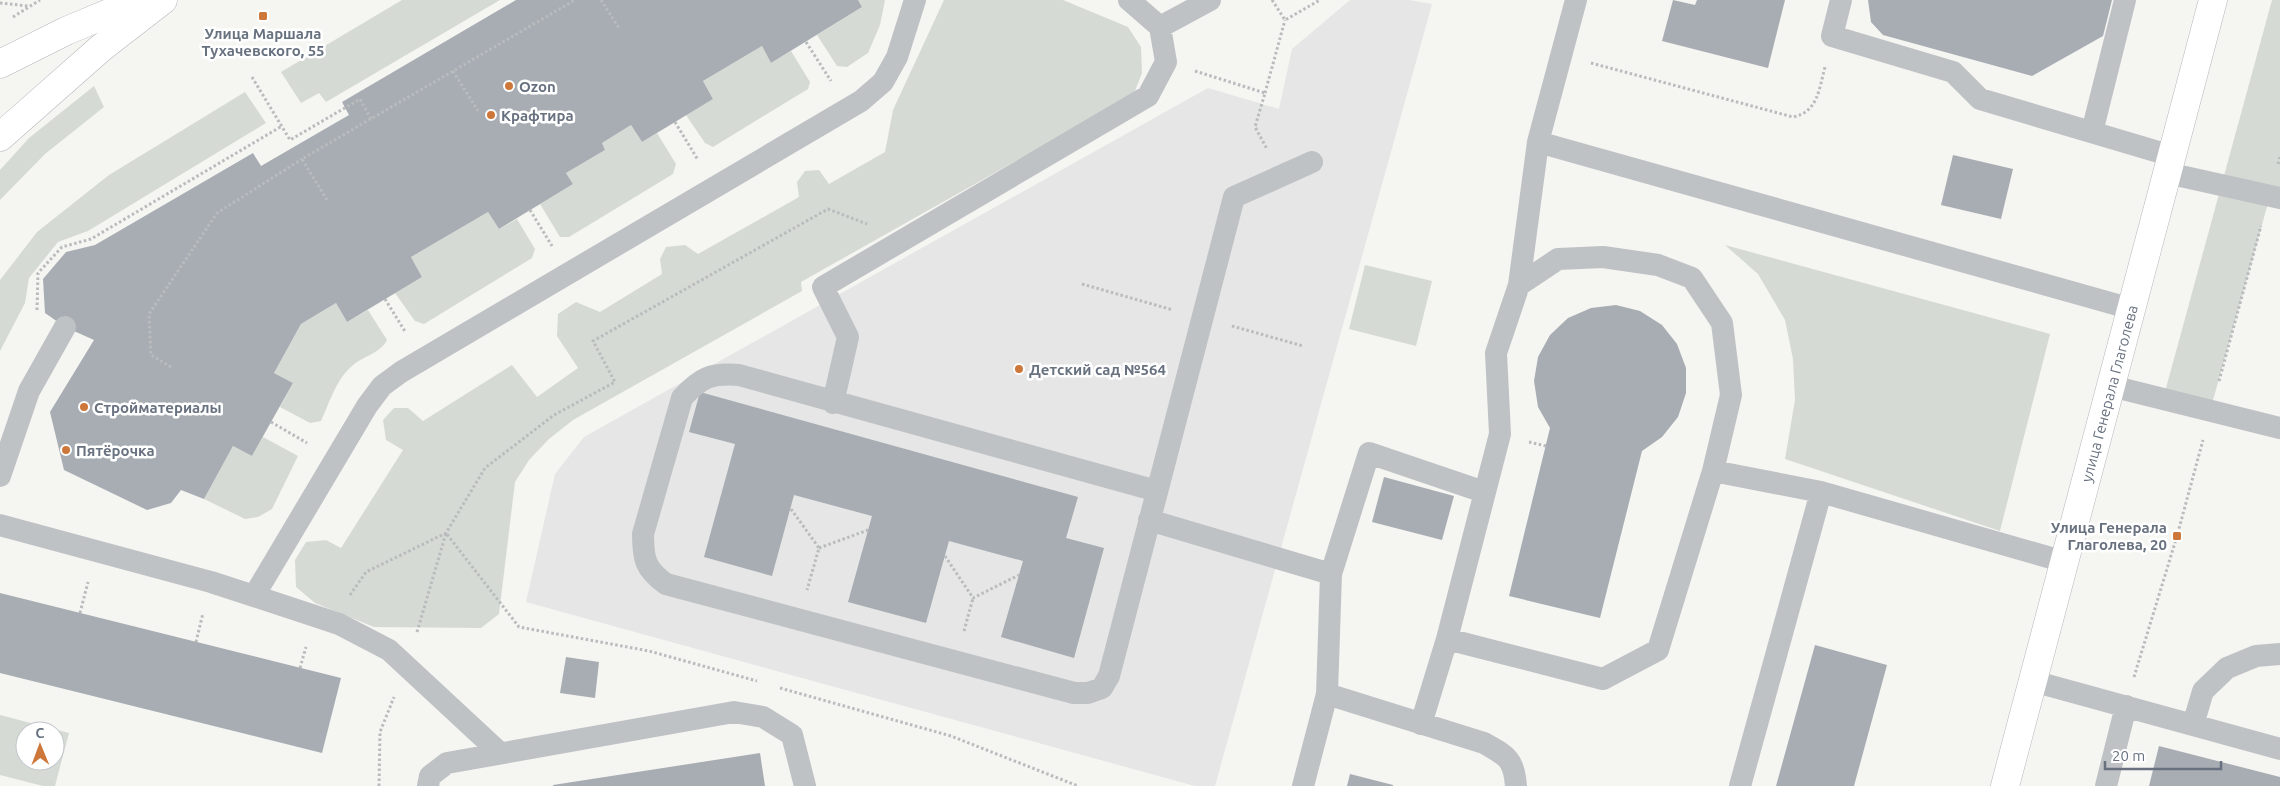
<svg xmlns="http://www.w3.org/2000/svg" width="2280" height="786" viewBox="0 0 2280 786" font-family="Ubuntu,sans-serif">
<rect width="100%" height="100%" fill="#f5f5f2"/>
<path fill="#e5e6e5" d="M1350,0h59l23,4 -217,782h-20l-669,-184 29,-128 29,-37 624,-349 71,21 13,-60z"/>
<path fill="#d5dbd4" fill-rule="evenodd" d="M402,0h98l-174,102 -7,-9 -18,10 -20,-31z
M858,0h27l-5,25 -12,28 -21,14 -10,-1 -20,-31 45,-28z
M944,0h119l65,27 13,20 1,26 -7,18 -20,14 -314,177 1,9 -229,129 -24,19 -20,21 -14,22 -16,132 -18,14 -107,-1 -59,-24 -19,-16 -1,-27 11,-18 20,-2 15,8 62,-98 -17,-10 -3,-20 11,-12h14l15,13 89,-56 25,32 41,-29 -21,-32 1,-22 18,-12 24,10 62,-38 -2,-15 6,-12 19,-2 13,9 101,-57 -2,-15 8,-11 14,-1 10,14 56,-32 8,-42z
M2272,0h8v198l-10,-2 -60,215 -47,-12z
M762,46l9,17 20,-12 19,31 -2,7 -95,58 -8,-4 -19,-28 27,-16 -10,-18z
M94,86l10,21 -59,47 -45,46v-30l29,-32z
M245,92l21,31 -178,108 -30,11 -29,36 -4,25 -25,48v-71l37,-48 72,-57z
M631,125l11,17 15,-9 19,31 -3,10 -104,63h-9l-20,-33 33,-20 -7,-11 39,-23 -3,-7z
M488,212l11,17 18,-10 18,30 -3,9 -108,66 -9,-3 -20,-28 27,-16 -11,-20z
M1725,245l325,89 -50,197 -215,-72 10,-59 -2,-41 -8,-39 -27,-46z
M1365,265l67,16 -16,65 -67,-17z
M336,303l11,19 21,-12 19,30c-7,14 -25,16 -36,27 -15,13 -22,37 -30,54l-11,2 -30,-16 13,-24 -19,-10 27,-49z
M263,437l35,19 -26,53 -14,8 -13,2 -41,-20 29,-53 19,10z
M0,715l69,18 -14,53h-12l-43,-11zM25,731h30v30h-30z"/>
<path fill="#a8adb3" d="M516,0h342l4,7 -91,56 -9,-17 -59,35 10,18 -71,43 -11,-17 -29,18 3,7 -39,23 7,11 -74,45 -11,-17 -77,45 11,20 -75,45 -11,-19 -35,21 -27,49 19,10 -22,39 -19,34 -19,-10 -29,53 -23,-9 -10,13 -24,7 -83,-40 -14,-58 44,-72 -29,-13 -20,-14 -2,-34 23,-27 29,-7 158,-92 8,13 88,-51 -7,-13z
M1673,0l22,5 2,-5h88l-17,68 -106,-27z
M1868,0h244l-9,36 -71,40 -149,-41 -12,-13z
M1953,155l60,14 -12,50 -60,-14z
M1616,305l24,6 22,14 15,19 9,24v25l-8,24 -16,20 -20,14 -42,167 -91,-22 41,-168 -12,-21 -4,-26 4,-24 12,-22 18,-17 23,-10z
M700,392l378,105 -12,41 38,10 -30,110 -73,-21 22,-76 -74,-20 -23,82 -78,-21 24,-86 -78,-21 -22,81 -68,-19 31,-113 -46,-12z
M1384,477l70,19 -12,44 -70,-18z
M0,593l341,85 -19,75 -322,-80z
M1815,645l72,20 -33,121h-78z
M566,657l33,5 -4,36 -35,-5z
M2159,746l121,31v9h-131z
M760,753l5,33h-212v-1z
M1350,774l43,11v1h-46z"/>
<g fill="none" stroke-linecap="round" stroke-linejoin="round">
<g stroke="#b4b7bc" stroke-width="29">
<g id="secondary">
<path d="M0,64l66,-33 74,-31"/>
<path d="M0,137l101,-89 62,-48"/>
<path id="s1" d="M2005,786l208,-786"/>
</g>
</g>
<path stroke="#b9bbbd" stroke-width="3" stroke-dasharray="2.5 2.5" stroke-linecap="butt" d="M601,0l18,28
M1272,0l13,20 35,-20
M0,3l28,3
M13,17l27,-17
M806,42l25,39
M1591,63l202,54c25,-5 26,-28 32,-50
M453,71l25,40
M1195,71l70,22 -10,34 12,22
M252,77l38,63 70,-41 11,20
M1265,93l20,-73
M675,122l23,38
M2278,164l2,-7
M327,200l-25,-41 273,-159
M530,210l22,36
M1082,284l91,26
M385,299l21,34
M37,310l1,-37 24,-26 29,-8 191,-113
M1232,326l71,20
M171,367l-20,-12 -2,-41 68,-101 85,-54
M2219,381l42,-155
M271,422l36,21
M1529,442l17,4
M791,509l28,39 -12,42
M819,548l49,-18
M945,556l28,42 46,-23
M350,595l16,-23 80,-39 39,-65 69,-53 61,-33 -22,-41 235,-132 39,15
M80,613l8,-31
M964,631l9,-33
M417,632l29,-99 73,94 130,24 108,30
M196,642l7,-29
M300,668l6,-21
M2134,677l43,-141 26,-96
M780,688l171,48 127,50
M379,786l1,-54 14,-35"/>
<path stroke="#bfc2c5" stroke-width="22" d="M1576,0l-38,142 594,167
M1841,0l-9,36 121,36 27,27 192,57
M1160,27l50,-27
M2092,132l33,-132
M2167,173l113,25
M1519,285l39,-26 45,-2 55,8 34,13 30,45 9,72 -18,76 -55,179 -55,29 -156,-40 53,-205 -4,-81 23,-68 19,-143
M2111,386l169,42
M833,403l15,-66 -25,-50 325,-191 18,-34 -6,-35 -31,-27
M1713,471l108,21 244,70
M0,476l29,-85 36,-64
M1157,491l-418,-116c-28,-2 -38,2 -57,23l-39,136c0,25 2,35 23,50l408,109h14l14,-5 7,-12 125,-479 78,-35
M1149,520l182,54 -4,120 -24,92
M0,525l211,57 43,14 113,-190 15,-20 19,-14 460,-271 22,-19 14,-25 18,-57
M1331,574l38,-121 115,39
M254,596l85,28 50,26 111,103
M2033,681l247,68
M1327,694l157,49c23,13 30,16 32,43
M1421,724l26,-85
M2193,725l10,-34 24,-23 29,-12 24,-2
M428,786l2,-10 17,-13 287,-51 29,5 29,18 13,51
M1740,786l81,-294
M2106,786l20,-80"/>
<use href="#secondary" stroke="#fff" stroke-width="28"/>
</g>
<g fill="#cd783a" stroke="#fff" stroke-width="2">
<rect x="258" y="11" width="10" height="10" rx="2.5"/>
<circle cx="509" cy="86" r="5"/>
<circle cx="491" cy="115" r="5"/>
<circle cx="1019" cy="369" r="5"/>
<circle cx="84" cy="407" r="5"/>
<circle cx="66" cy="450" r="5"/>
<rect x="2172" y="531" width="10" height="10" rx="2.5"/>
</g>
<g text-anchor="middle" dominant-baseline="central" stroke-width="5" stroke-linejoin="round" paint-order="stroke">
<g font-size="15" font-weight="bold" fill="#68717f" stroke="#fff" text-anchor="start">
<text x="263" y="33" text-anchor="middle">Улица Маршала<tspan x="263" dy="17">Тухачевского, 55</tspan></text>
<text x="519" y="86">Ozon</text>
<text x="501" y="115">Крафтира</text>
<text x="1029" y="369">Детский сад №564</text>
<text x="94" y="407">Стройматериалы</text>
<text x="76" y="450">Пятёрочка</text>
<text x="2167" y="527" text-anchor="end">Улица Генерала<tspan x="2167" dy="17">Глаголева, 20</tspan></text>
</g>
<g font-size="15" fill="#68717f" stroke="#fff">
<text stroke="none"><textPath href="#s1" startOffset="406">улица Генерала Глаголева</textPath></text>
</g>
</g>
<g transform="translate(40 746) rotate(359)"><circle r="24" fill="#ffffff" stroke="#c3c6cc"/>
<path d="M0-4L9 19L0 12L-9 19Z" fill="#cd783a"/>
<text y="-8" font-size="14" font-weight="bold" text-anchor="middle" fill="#68717f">С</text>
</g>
<path d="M2105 761v8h116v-8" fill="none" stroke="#68717f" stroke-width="2.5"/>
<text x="2112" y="761" font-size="15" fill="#68717f" stroke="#ffffff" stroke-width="4" paint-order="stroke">20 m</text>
</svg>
